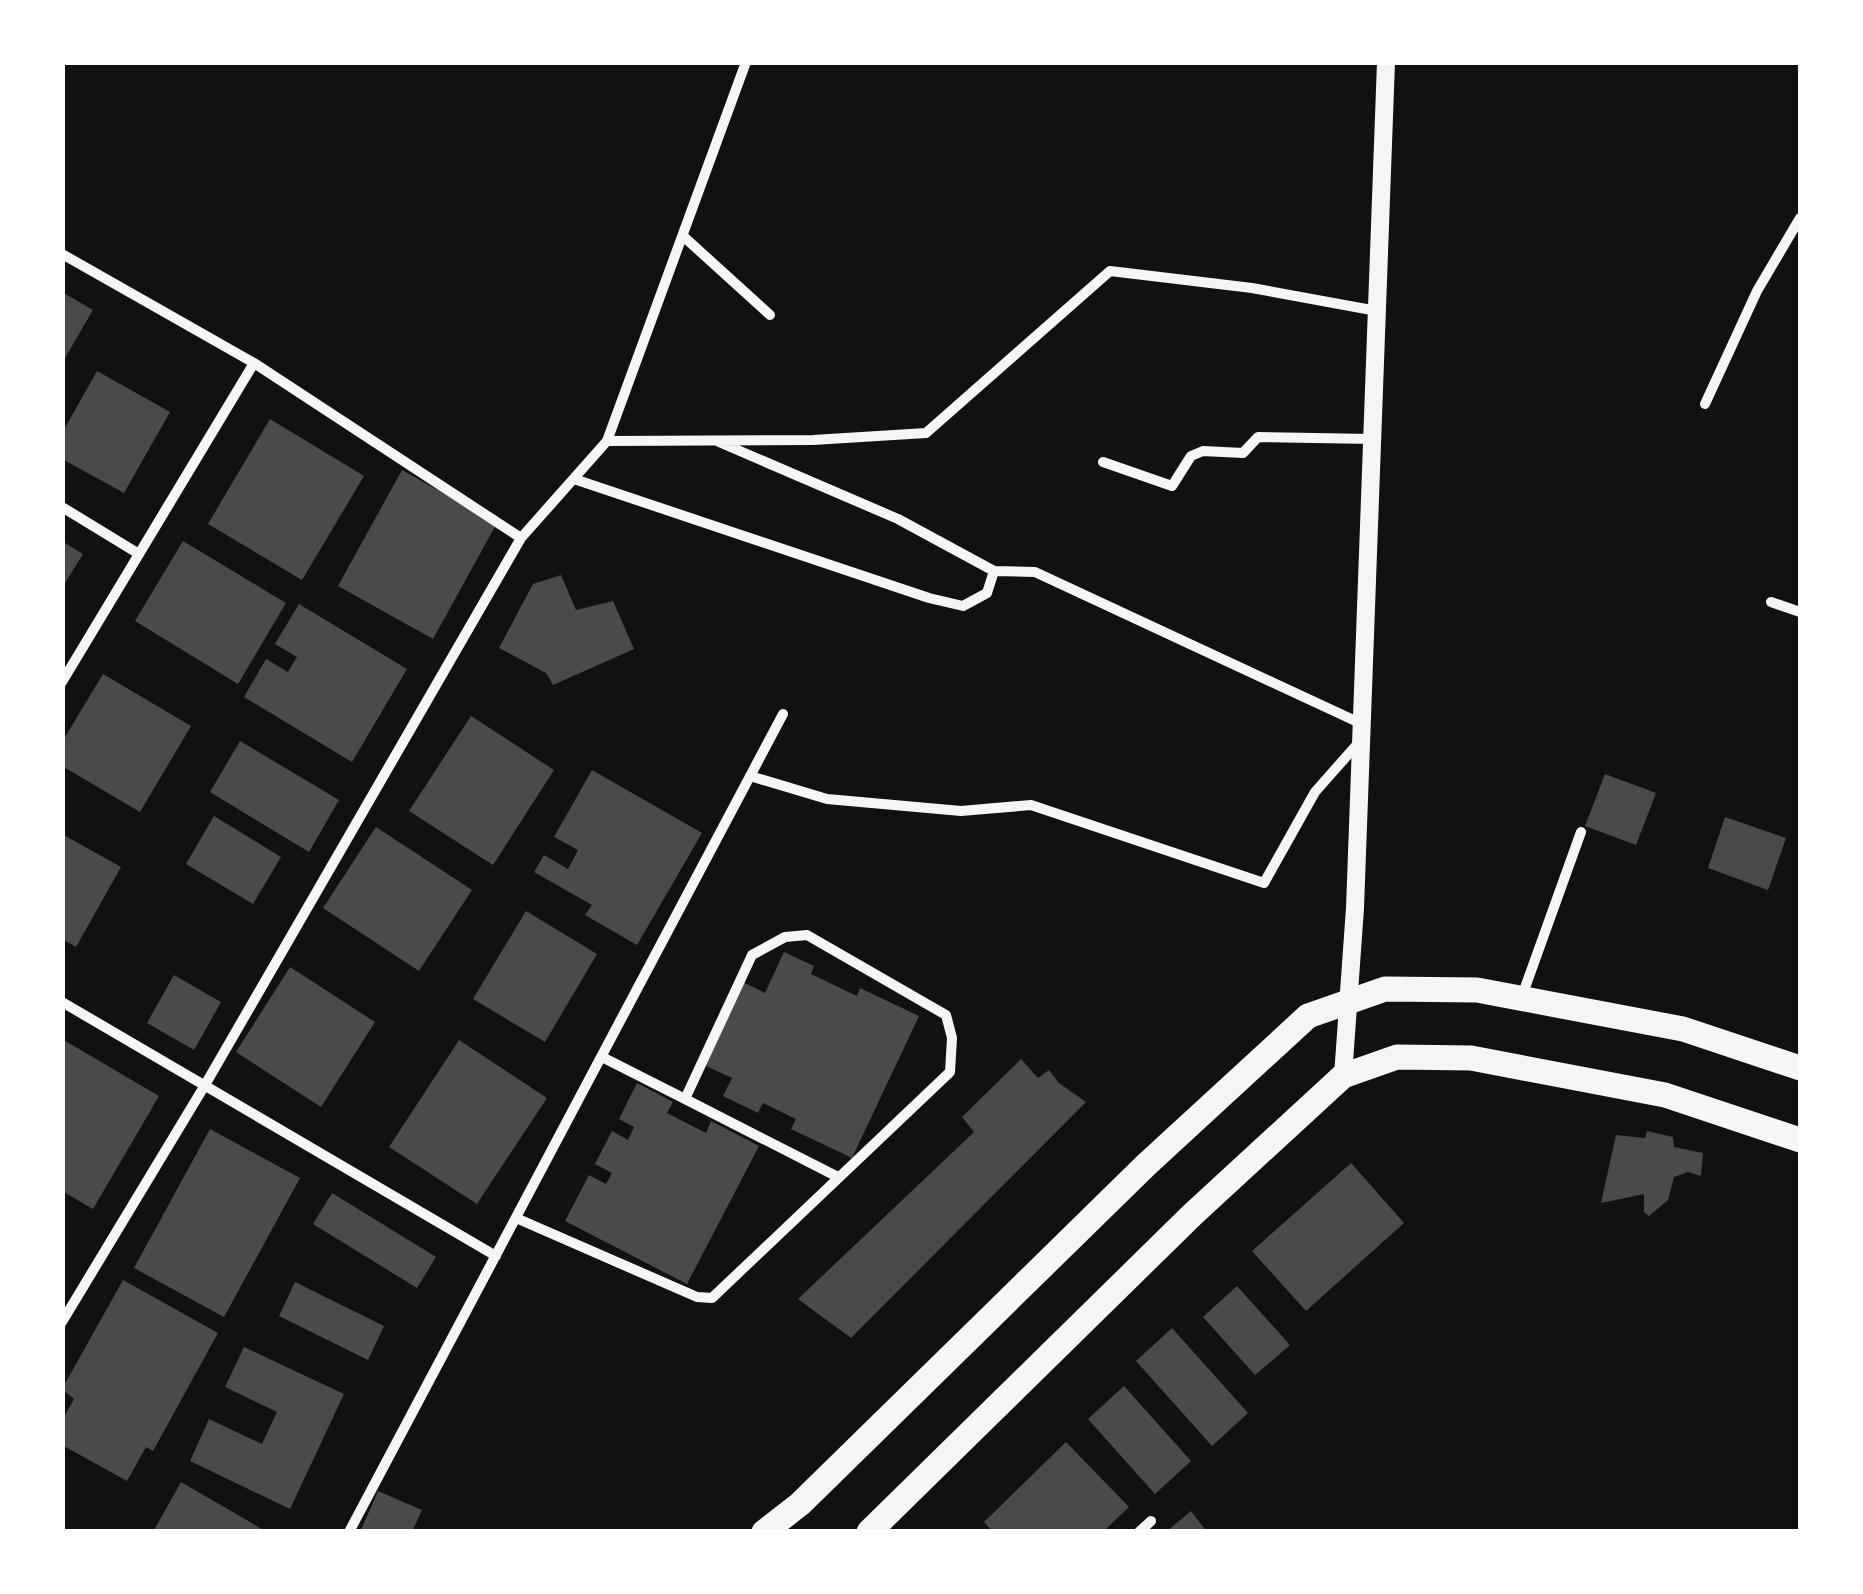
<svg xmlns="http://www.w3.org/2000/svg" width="1863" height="1594" viewBox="0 0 1863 1594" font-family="Barlow,sans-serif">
<rect width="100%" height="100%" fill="#111"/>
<path fill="#4a4a4a" d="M62,292l31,18 -31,53z
M97,371l73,41 -46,81 -62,-34v-26z
M270,419l94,57 -62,104 -94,-56z
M402,470l95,53 -64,116 -95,-53z
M62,541l21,13 -21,34z
M183,541l103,62 -48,81 -103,-63z
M561,575l15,35 37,-9 21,48 -81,36 -7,-12 -47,-25 34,-64z
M299,604l108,65 -55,93 -108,-65 22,-38 22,13 9,-15 -22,-13z
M103,674l88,52 -51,86 -78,-46v-24z
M471,716l83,54 -61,95 -84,-54z
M240,741l99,59 -30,52 -99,-60z
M592,770l110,63 -65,112 -52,-30 7,-10 -58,-33 10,-17 24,14 10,-19 -24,-13z
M1605,774l51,19 -20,52 -51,-19z
M214,816l67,41 -28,47 -67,-40z
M1725,817l61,21 -18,52 -60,-22z
M376,827l96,63 -53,81 -96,-63z
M62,834l59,33 -45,80 -14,-8z
M526,911l71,43 -52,88 -72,-43z
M784,952l30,14 -3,8 46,22 3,-8 59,28 -67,142 -61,-29 5,-10 -33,-16 -5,10 -35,-17 9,-18 -28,-13 39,-83 22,11z
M290,967l85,55 -54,85 -85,-55z
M174,975l47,27 -27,48 -47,-27z
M62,1039l97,57 -66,113 -31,-18z
M459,1040l88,58 -70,106 -88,-57z
M1021,1059l17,19 11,-8 10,13 27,19 -235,236 -53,-39 176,-167 -12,-15z
M637,1083l36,19 -6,11 39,20 5,-12 48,25 -72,138 -122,-63 24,-46 17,9 6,-11 -17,-9 17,-33 16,9 6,-13 -15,-8z
M210,1129l90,49 -76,139 -90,-49z
M1647,1131l26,6 1,10 29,6 -2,23 -13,-4 -14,5 -6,23 -19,16 -5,-4v-18l-43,9 15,-68 29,3z
M1351,1163l53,60 -98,88 -54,-60z
M332,1193l104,64 -19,31 -104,-64z
M123,1280l95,53 -65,118 -7,-4 -19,34 -65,-36v-25l12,-21 -12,-10z
M295,1282l89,44 -16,34 -89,-44z
M1237,1286l53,59 -35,30 -52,-58z
M1172,1328l76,85 -36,33 -76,-85z
M244,1347l100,47 -54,115 -100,-48 19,-42 53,25 15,-32 -52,-25z
M1124,1386l67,75 -36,33 -67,-75z
M1066,1442l63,65 -26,25h-110l-9,-10z
M181,1482l86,50h-114z
M378,1491l44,19 -10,22h-52z
M1191,1511l16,21h-41z"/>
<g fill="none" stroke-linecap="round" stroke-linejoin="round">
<path stroke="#f5f5f5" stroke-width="10" d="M683,236l87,79
M62,254l192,109 267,175
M1705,404l52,-113 43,-73
M607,441l206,-1 113,-7 184,-162 142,17 125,23
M1103,462l69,24 19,-30 12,-5 40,2 15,-16 115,2
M574,479l355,119 34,8 24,-13 7,-22 -96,-52 -179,-77
M62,507l77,47
M994,571l41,1 327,152
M1771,602l29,10
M62,682l192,-319
M750,776l77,23 134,12 70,-6 233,78 51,-91 46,-52
M1522,996l59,-164
M62,1002l434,254
M685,1099l153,78
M516,1218l181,79 15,1 238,-226 2,-34 -6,-23 -139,-80 -22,2 -33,18 -67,144 -83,-42
M62,1322l143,-237 316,-547 86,-97 139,-379
M349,1532l434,-818
M1139,1532l12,-11"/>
<path stroke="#f5f5f5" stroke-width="18" d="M1343,1076l12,-168 31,-846"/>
<path stroke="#f5f5f5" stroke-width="25" d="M764,1532l36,-28 346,-339 162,-149 77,-27 92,1 206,39 117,39
M869,1532l323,-317 151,-139 54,-19 74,1 194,37 135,45"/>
</g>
<rect width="1863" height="1594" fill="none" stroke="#ffffff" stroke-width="130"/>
</svg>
